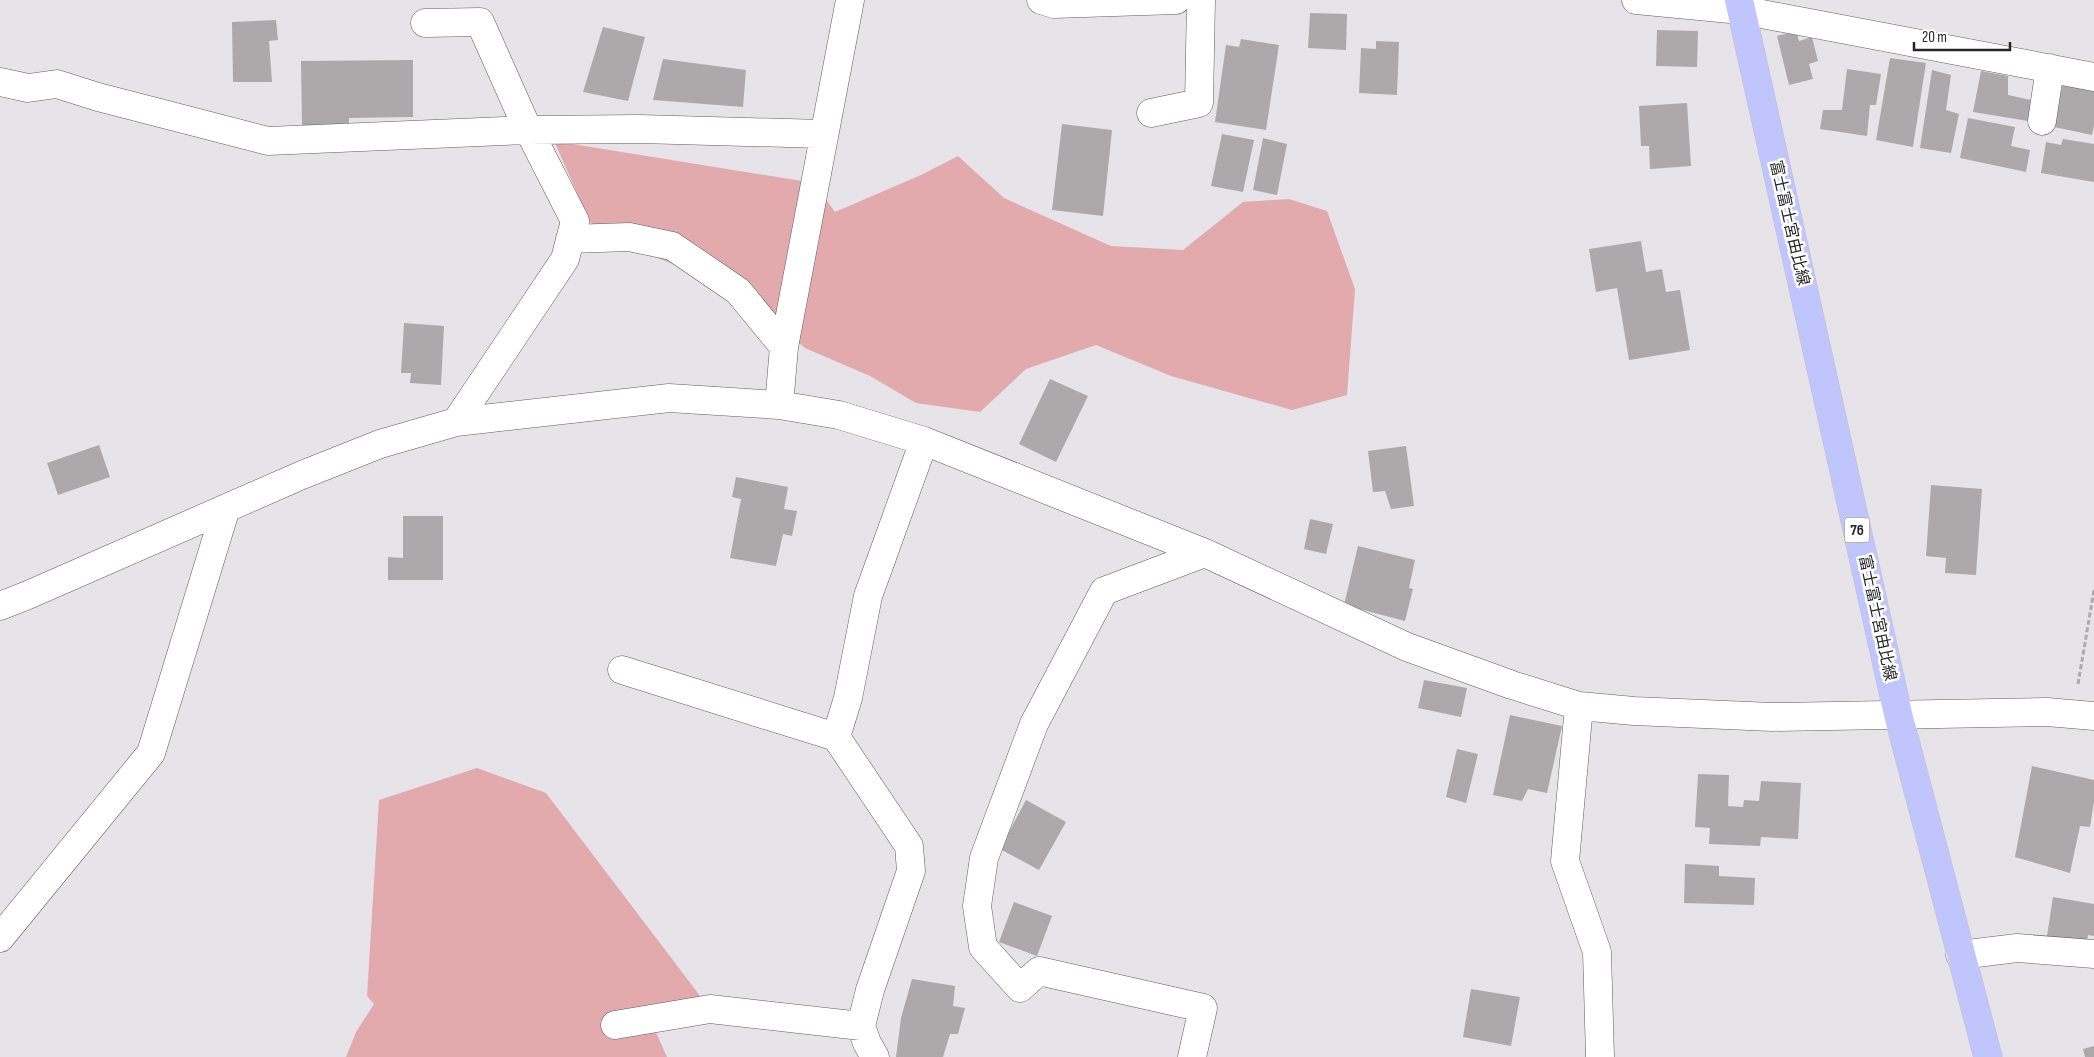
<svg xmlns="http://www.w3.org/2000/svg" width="2094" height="1057" viewBox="0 0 2094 1057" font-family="'Sofia Sans Condensed','Noto Sans JP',sans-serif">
<rect width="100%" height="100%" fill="#e7e4e9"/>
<path fill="#e3aaad" d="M554,141l260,42 21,29 86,-37 37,-19 46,42 107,48 72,4 60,-48 46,-3 38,12 28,78 -8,106 -55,15 -121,-34 -75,-31 -70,24 -46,43 -64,-9 -46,-27 -65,-28 -78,-63 -121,-47 -16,-16z
M477,768l69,25 164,216 -61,8 18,40h-321l10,-25 18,-28 -7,-8 12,-196z"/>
<path fill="#ada8aa" d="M1310,13l37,1 -1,36 -38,-2z
M276,20l2,20 -9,1 3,41h-39l-1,-60z
M603,27l42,10 -17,64 -45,-9z
M1657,30l41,1 -1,36 -41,-1z
M1796,31l3,10 13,-4 6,24 -9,3 4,15 -24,6 -12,-49z
M1241,39l38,6 -13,85 -51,-8 11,-77 13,2z
M1376,41l23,1 -2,53 -38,-2 2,-45 15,1z
M1890,58l36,5 -13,84 -37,-7z
M663,59l83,11 -3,37 -90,-7z
M413,60v57l-64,1v12l-47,-1 -1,-68z
M1847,69l34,5 -5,31h-6l-3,31 -47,-7 3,-19h19z
M1932,70l19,5 -5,35 13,4 -8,39 -31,-5z
M1981,71l27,5v19l23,5 -3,21 -55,-9z
M2063,83l31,7v35l-2,10 -38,-8z
M1687,103l4,63 -41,3 -1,-23h-8l-2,-40z
M1968,118l47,9 -4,19 19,4 -4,22 -66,-14z
M1062,124l50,6 -9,86 -51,-6z
M1222,134l32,6 -11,52 -32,-6z
M1263,138l24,6 -10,51 -24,-5z
M2063,139l31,5v38l-53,-9 5,-31 15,3z
M1641,241l5,31 16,-3 4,23 14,-2 10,60 -61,10 -12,-72 -21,4 -7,-43z
M404,323l40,3 -3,59 -31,-2 1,-10h-10z
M1050,379l38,17 -32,66 -37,-18z
M99,445l11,32 -52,18 -11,-32z
M1406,446l8,60 -23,3 -6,-18 -12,1 -5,-41z
M736,477l52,10 -4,22 13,2 -5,25 -9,-2 -7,32 -46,-8 11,-59 -9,-2z
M1931,485l51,4 -6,86 -31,-2 1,-15 -20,-2z
M403,516h40v64h-55v-23l15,1z
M1310,519l23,5 -7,30 -22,-5z
M1358,546l57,14 -6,28 4,1 -8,32 -61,-16z
M1424,680l43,8 -6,29 -43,-9z
M1510,715l52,11 -15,67 -19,-4 -6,12 -29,-6z
M1457,749l21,5 -12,49 -20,-6z
M2032,766l62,14v21l-4,26 -10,-1 -10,47 -55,-16z
M1698,774l31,1 -1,31 15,1 1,-7 15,1 2,-20 40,2 -3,56 -37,-2 -1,9 -51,-2 1,-16 -15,-1z
M1026,800l40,22 -27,48 -39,-21z
M1685,864l34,2v10l36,2 -1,27 -70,-2z
M2053,897l41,7v32l-6,-1 -1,7 -40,-6z
M1014,902l38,14 -15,40 -38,-14z
M912,979l43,7 -2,20 12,2 -7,26h-8l-7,23h-47l5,-39z
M1471,989l49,8 -9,49 -48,-9z
M2094,1046v11h-9l-2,-8z"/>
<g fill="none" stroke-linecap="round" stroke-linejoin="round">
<g stroke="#5f5c60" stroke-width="29">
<path id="minor" d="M1041,0l13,4 122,-4
M1636,0l105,10 353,67
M425,23l55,-1 44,99 51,100 -10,38 -109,163
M0,82l28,6 29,-4 41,13 170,44 260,-11 112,-1 183,5
M1151,113l48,-10 2,-103
M2042,121l8,-53
M570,239l59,-2 43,9 66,45 46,56
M779,405l5,-58 66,-347
M0,606l28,-11 274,-120 78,-31 76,-22 213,-24 110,7 60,10 85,26 281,112 202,94 105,38 67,21 55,5 138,6 275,-5 47,4
M622,670l214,67
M1579,706l-14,155 32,91 3,105
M0,938l151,-185 75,-245
M1960,955l57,-7 77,6
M615,1025l95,-16 151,17
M875,1057l-8,-14 -6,-17 9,-36 41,-119 -2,-25 -73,-109 12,-39 20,-102 56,-155
M1192,1057l11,-49 -164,-37 -19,17 -37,-41 -6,-41 7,-48 50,-134 70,-133 101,-38"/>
</g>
<g stroke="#c2c2c2" stroke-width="29">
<path id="major" d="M1739,0l159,714 90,343"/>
</g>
<path stroke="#adaaae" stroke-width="3" stroke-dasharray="5 2.5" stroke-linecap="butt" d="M2078,684l16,-94"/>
<use href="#minor" stroke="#fff" stroke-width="28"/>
<use href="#major" stroke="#c0c5fd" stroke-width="28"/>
</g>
<g text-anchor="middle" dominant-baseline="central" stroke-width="5" stroke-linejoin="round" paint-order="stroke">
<rect fill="#fff" stroke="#676667" stroke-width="1" x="1844.5" y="517.5" width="25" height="25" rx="4"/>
<g font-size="15" font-weight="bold" fill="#262526">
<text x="1857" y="530">76</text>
</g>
<g font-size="16" fill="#262526" stroke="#fff">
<text transform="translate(1789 223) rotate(77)">富士富士宮由比線</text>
<text transform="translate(1877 618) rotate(78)">富士富士宮由比線</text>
</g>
</g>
<path d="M1914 42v8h96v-8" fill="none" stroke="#262526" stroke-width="2.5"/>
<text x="1922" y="42" font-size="15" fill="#262526" stroke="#ffffff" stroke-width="4" paint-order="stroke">20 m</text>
</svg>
